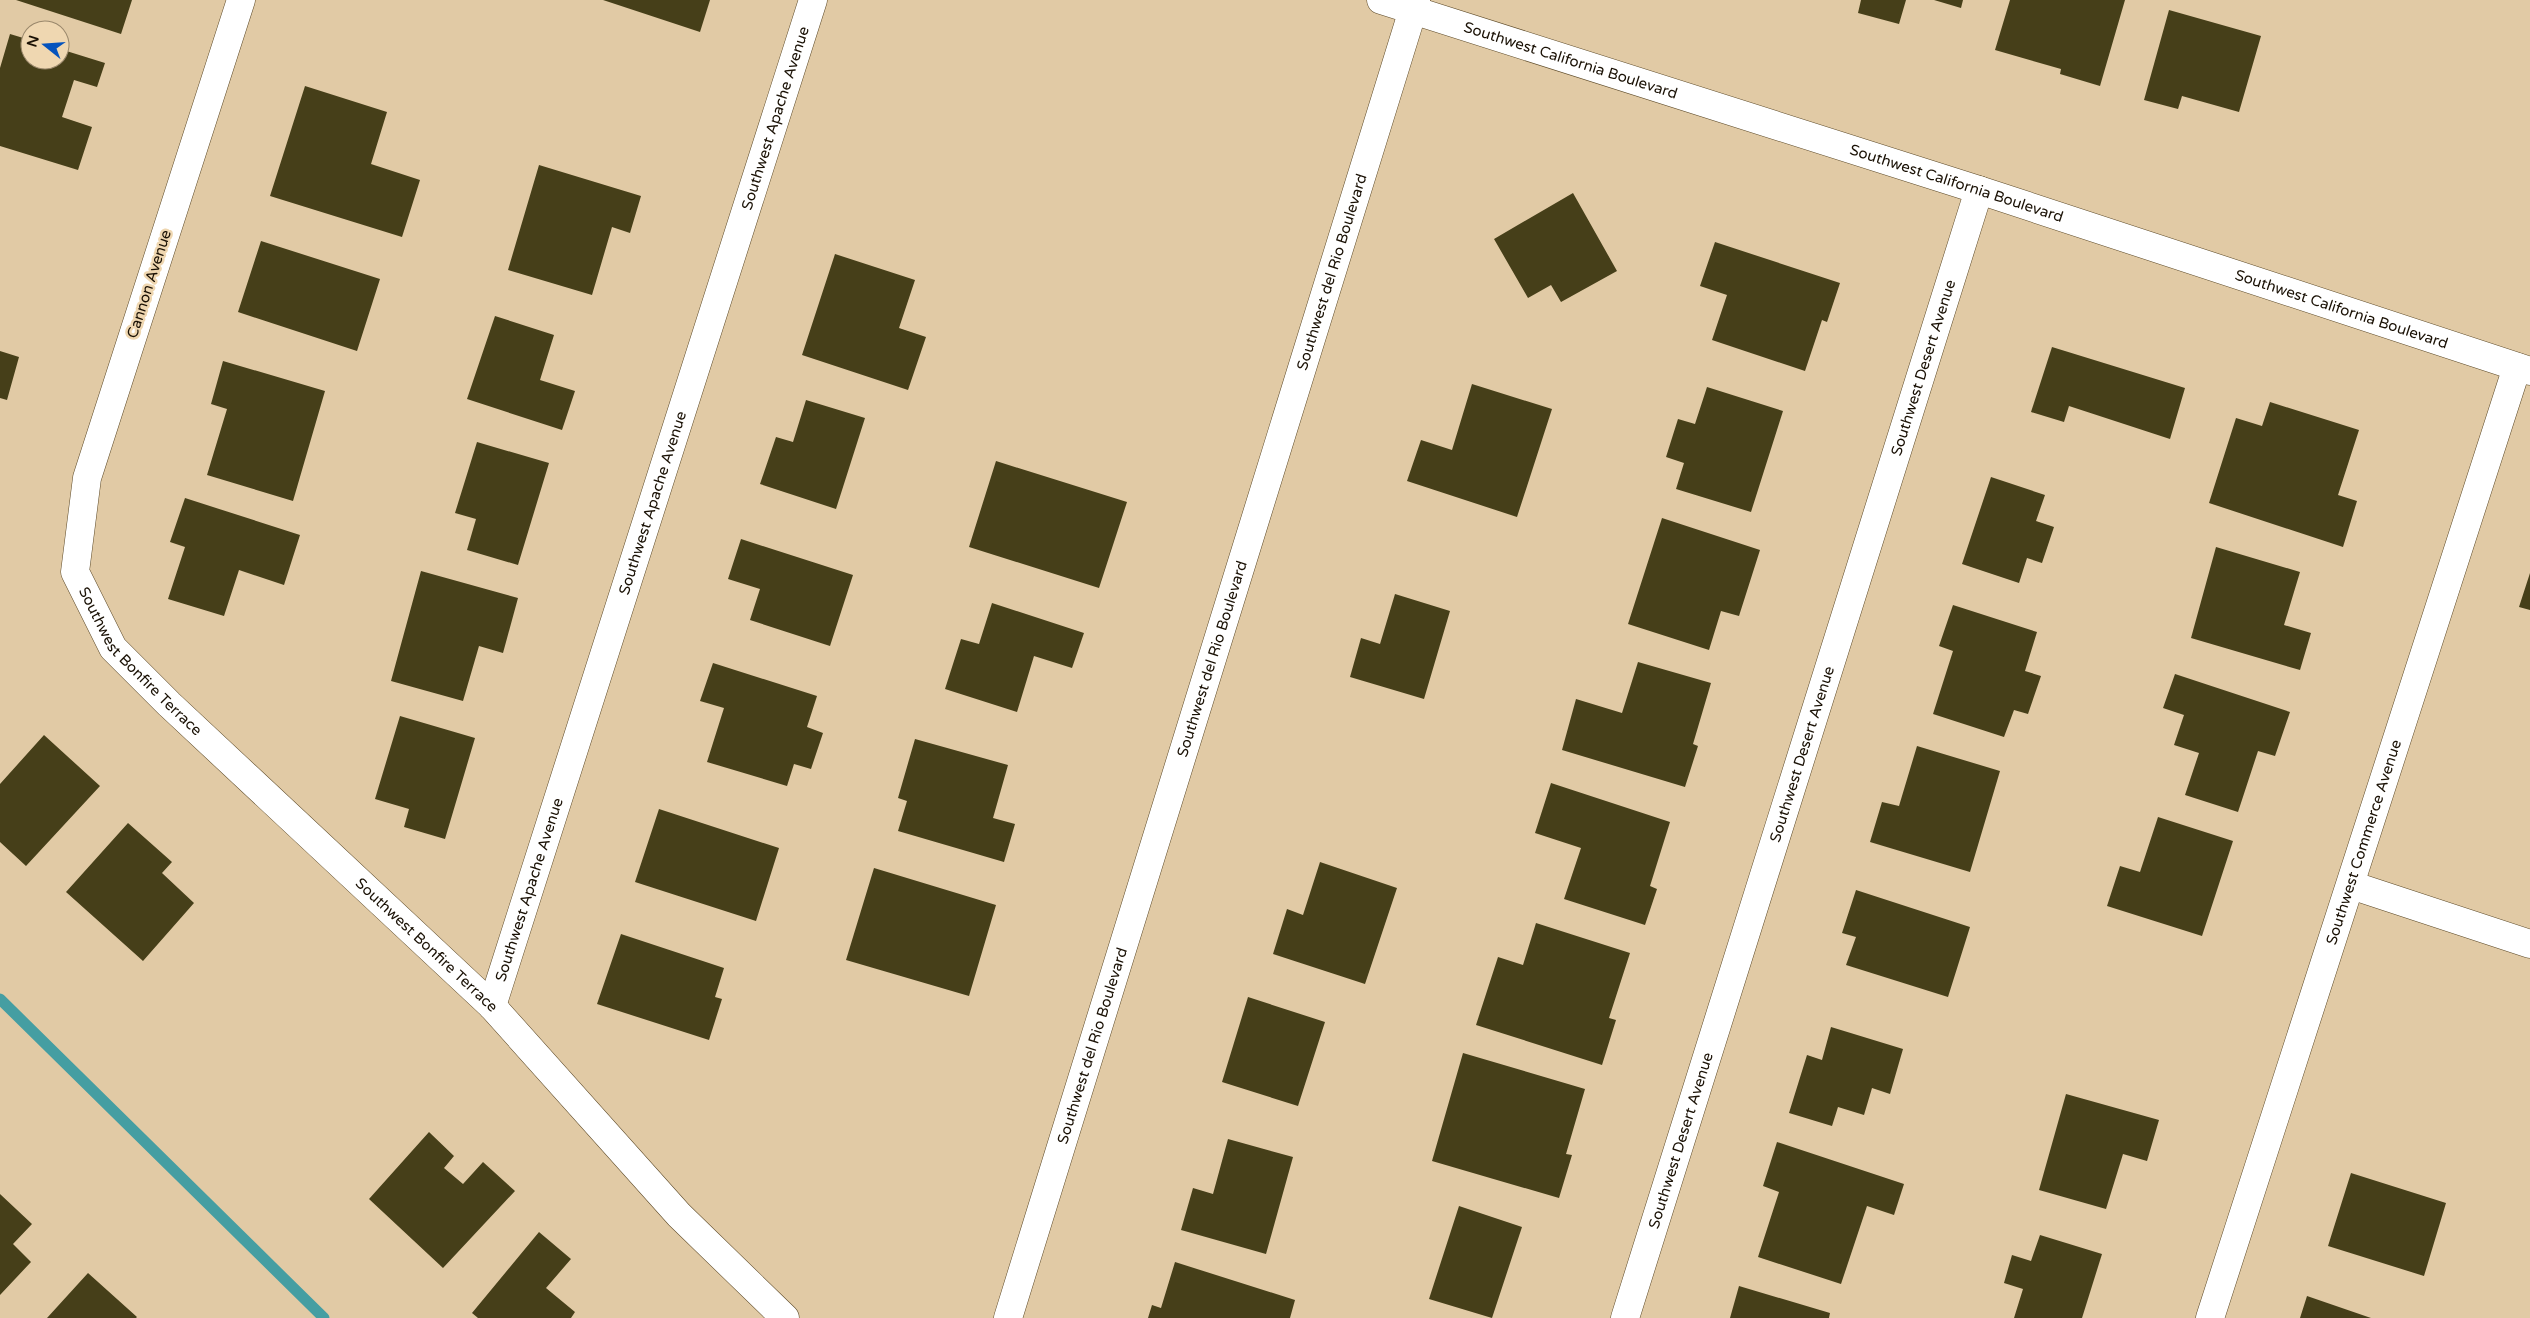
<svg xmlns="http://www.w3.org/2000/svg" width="2530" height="1318" viewBox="0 0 2530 1318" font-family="'Varela Round',sans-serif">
<rect width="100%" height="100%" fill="#e1caa5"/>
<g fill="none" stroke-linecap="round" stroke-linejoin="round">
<path stroke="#459ea2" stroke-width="11" d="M0,999l324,319"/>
</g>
<path fill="#463f19" d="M16,0h116l-11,34z
M603,0h107l-10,32z
M1861,0h45l-7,24 -41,-11z
M1934,0h29l-2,8z
M2010,0h115l-25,86 -40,-12 1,-5 -66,-19z
M2169,10l92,26 -22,76 -57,-16 -4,13 -34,-9z
M10,34l20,6v20h30v-11l45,14 -8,24 -23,-7 -12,37 30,10 -14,43 -78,-24v-78z
M305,86l82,26 -16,52 49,16 -18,57 -132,-41z
M539,165l102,31 -11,37 -18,-6 -20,68 -84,-25z
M1573,193l44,78 -56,31 -10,-17 -23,13 -34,-59z
M261,241l119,38 -23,72 -119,-39z
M1715,242l125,41 -13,39 -5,-2 -17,51 -93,-31 15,-45 -27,-9z
M835,254l80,26 -16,48 27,9 -18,53 -106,-35z
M495,316l59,19 -14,45 35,11 -13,39 -95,-31z
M2052,347l133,41 -15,51 -101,-33 -5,16 -33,-10z
M0,351l19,6 -12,43 -7,-2z
M223,361l102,30 -32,110 -86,-26 20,-66 -16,-5z
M1472,384l80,25 -35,108 -110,-36 14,-41 31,10z
M1707,387l76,24 -32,101 -75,-23 8,-26 -18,-6 12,-38 17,5z
M806,400l59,18 -29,91 -76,-25 16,-47 17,5z
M2270,402l89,28 -21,65 19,6 -14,46 -134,-44 27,-85 26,8z
M477,442l72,21 -31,102 -51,-15 9,-31 -21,-6z
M996,461l131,41 -28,86 -130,-41z
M1991,477l54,18 -9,26 18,6 -12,36 -15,-5 -8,25 -57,-19z
M185,498l115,37 -16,50 -45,-15 -15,46 -56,-17 17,-52 -15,-5z
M1662,518l98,32 -21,66 -18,-5 -12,39 -81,-26z
M741,539l112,36 -23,71 -80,-26 10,-31 -32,-10z
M2216,547l84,25 -16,53 27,8 -11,37 -109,-32z
M421,571l97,27 -15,55 -24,-7 -16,55 -72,-20z
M2530,573v37l-11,-3z
M1395,594l55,17 -26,88 -74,-22 11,-39 19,6z
M992,603l92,30 -12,35 -38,-12 -17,56 -72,-23 16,-50 18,5z
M1953,605l84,27 -12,39 16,5 -13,38 -14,-4 -10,27 -71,-23 20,-63 -14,-5z
M1638,662l73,21 -18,61 5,2 -13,41 -123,-37 14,-51 46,14z
M713,663l104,33 -10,31 16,6 -12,36 -17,-5 -7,22 -80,-24 17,-54 -24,-7z
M2175,674l115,38 -15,44 -17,-5 -20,61 -53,-17 14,-42 -25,-8 10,-30 -21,-7z
M400,716l75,22 -30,101 -41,-12 5,-18 -34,-10z
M44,735l56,51 -74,80 -26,-24v-58z
M915,739l93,26 -15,53 22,6 -11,38 -106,-31 9,-30 -9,-3z
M1917,746l83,25 -30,101 -100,-30 12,-40 17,4z
M1551,783l119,39 -20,64 7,3 -12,36 -81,-26 17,-51 -46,-15z
M659,809l120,39 -23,73 -121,-39z
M2158,817l75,24 -31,95 -95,-30 13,-40 20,6z
M128,823l44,39 -10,11 32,30 -51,58 -77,-69z
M1320,862l77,26 -32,96 -92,-30 14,-45 16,6z
M874,868l122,37 -27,91 -123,-36z
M1856,890l114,37 -22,70 -102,-32 10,-28 -14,-4z
M1536,923l94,30 -21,65 7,2 -14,45 -126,-40 22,-68 25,8z
M621,934l103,34 -9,29 7,2 -13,41 -112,-36z
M1248,997l77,25 -27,84 -76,-24z
M1831,1027l72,22 -13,45 -18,-6 -8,27 -26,-8 -6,19 -43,-13 18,-58 15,5z
M1463,1053l122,36 -19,65 6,1 -13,43 -127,-37z
M2066,1094l93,26 -12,41 -24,-7 -17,55 -67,-19z
M429,1132l25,24 -10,12 19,16 20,-22 32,29 -72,77 -74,-69z
M1228,1139l65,18 -27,97 -85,-24 12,-42 20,6z
M1777,1142l127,42 -10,31 -27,-9 -26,78 -83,-27 21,-65 -16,-6z
M2351,1173l95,30 -22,73 -96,-30z
M0,1194l32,30 -19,20 18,18 -31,33z
M1459,1206l63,21 -30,91 -63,-19z
M539,1232l32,27 -25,29 29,24 -4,6h-93l-6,-5z
M2040,1235l62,19 -20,64h-68l9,-29 -19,-6 8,-28 19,6z
M1175,1262l120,38 -5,18h-142l4,-13 9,3z
M88,1273l49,44 -1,1h-89z
M1739,1286l91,27 -1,5h-99z
M2307,1296l64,22h-71z"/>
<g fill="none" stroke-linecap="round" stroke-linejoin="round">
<g stroke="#5c4927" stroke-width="29">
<g id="minor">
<path id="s1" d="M241,0l-154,478 -12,94 38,76 56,56 323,302 187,209 106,103"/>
<path id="s2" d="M1381,0l598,190 551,181"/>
<path d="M2351,885l179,59"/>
<path id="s3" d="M492,1006l321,-1006"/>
<path id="s4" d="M1008,1318l408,-1318"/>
<path id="s5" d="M1625,1318l354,-1128"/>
<path id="s6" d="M2210,1318l307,-951"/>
</g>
</g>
<use href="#minor" stroke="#fff" stroke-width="28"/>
</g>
<g text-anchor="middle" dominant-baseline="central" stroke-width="5" stroke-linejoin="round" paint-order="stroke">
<g font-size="15" fill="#1a1105" stroke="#efd7b1">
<text stroke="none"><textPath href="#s2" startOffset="199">Southwest California Boulevard</textPath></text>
<text stroke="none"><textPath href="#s3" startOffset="932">Southwest Apache Avenue</textPath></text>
<text stroke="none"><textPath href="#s2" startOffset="604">Southwest California Boulevard</textPath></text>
<text stroke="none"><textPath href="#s4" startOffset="1095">Southwest del Rio Boulevard</textPath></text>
<text transform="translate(149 284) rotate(-72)">Cannon Avenue</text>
<text stroke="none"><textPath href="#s2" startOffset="1009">Southwest California Boulevard</textPath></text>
<text stroke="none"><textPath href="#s5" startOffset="996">Southwest Desert Avenue</textPath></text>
<text stroke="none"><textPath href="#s3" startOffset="528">Southwest Apache Avenue</textPath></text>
<text stroke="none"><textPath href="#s4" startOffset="690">Southwest del Rio Boulevard</textPath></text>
<text stroke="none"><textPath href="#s1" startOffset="709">Southwest Bonfire Terrace</textPath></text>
<text stroke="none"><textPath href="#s5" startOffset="591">Southwest Desert Avenue</textPath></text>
<text stroke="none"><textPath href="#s6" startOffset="500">Southwest Commerce Avenue</textPath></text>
<text stroke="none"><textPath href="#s3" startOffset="122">Southwest Apache Avenue</textPath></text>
<text stroke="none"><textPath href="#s1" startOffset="1114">Southwest Bonfire Terrace</textPath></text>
<text stroke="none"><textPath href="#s4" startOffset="285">Southwest del Rio Boulevard</textPath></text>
<text stroke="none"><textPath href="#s5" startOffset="186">Southwest Desert Avenue</textPath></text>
</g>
</g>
<g transform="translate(45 45) rotate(287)"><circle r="24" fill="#efd7b1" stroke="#9a886c"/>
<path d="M0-4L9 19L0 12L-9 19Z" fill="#0553bd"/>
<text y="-8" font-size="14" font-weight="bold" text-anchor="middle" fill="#1a1105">N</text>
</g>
</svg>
